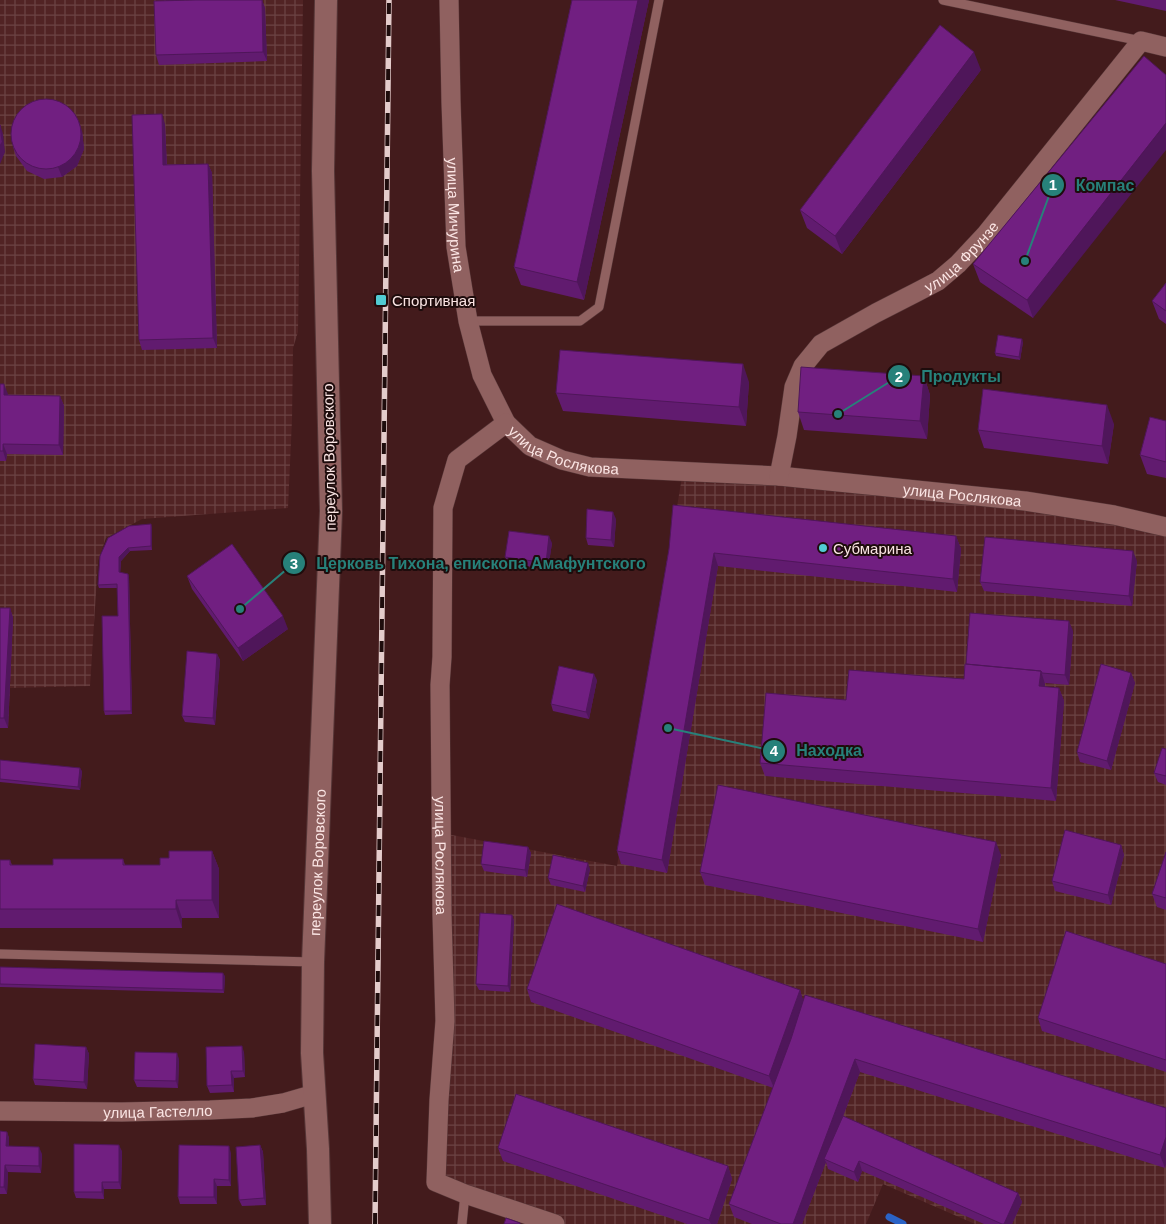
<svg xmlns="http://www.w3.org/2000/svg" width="1166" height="1224" viewBox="0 0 1166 1224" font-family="Helvetica,sans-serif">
<defs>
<pattern id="industrial-grid" width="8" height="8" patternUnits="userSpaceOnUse" patternTransform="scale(1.25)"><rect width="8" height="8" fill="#512324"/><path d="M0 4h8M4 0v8" fill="none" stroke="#6b4344"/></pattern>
</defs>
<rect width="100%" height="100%" fill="#431b1c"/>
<path fill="url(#industrial-grid)" d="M0,0h303l-5,332 -5,16 -1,71 -4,89 -146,11 -36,19 -8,23 -8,125 -80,2 -2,40h-8z
M683,471l96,5 387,51v697h-191l-92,-40 -17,40h-311l-119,-42 5,-349 176,33z"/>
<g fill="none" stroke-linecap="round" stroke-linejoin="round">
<path stroke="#2b63c6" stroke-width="7" d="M889,1217l14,7"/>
<g stroke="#563637" stroke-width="10">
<path id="service" d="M943,0l198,41
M468,321h112l19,-14 60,-307
M0,954l313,8
M462,1224l3,-30"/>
</g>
<g stroke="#563637" stroke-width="20">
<g id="minor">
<path id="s1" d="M449,0l2,102 5,145 12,74 14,54 24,48 24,23 32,14 28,7 189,9 246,25 89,14 52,12"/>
<path id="s2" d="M506,423l-49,37 -14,48 -1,149 -2,28 2,230 3,106 -6,79 -3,82 29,12 90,30"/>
<path id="s3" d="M779,476l8,-40 7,-49 9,-21 18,-22 55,-31 41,-21 21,-11 20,-17 28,-30 155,-193 25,6"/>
<path id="s4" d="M0,1111l122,1 88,-2 42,-2 31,-5 31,-9"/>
</g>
</g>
<g stroke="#563637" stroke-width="24">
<g id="tertiary">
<path id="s5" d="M320,1224l-2,-75 -6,-96 1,-91 18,-451 -8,-340 3,-171"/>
</g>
</g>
<use href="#service" stroke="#906160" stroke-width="9"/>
<use href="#minor" stroke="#906160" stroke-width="19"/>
<use href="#tertiary" stroke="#906160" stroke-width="22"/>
<g stroke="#e4cccb" stroke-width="5.5">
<path id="rail" d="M375,1224l14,-1224"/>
</g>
<use href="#rail" stroke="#1e0c0c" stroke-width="4" stroke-dasharray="11" stroke-linecap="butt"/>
</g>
<path fill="#611b6f" d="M195,0h67l3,8 2,53 -108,4 -3,-10z
M572,0h77l-65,300 -63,-15 -7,-18z
M1115,0h51v11z
M1144,56l-111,262 -53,-36 -7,-18z
M981,70l-139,184 -35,-26 -7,-18z
M165,124l2,41 41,-1 4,9 5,175 -75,2 -3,-10z
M82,131l2,18 -7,17 -15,11 -18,2 -17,-8 -11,-15 -3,-9z
M1166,283v41l-7,-5 -7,-18z
M1023,342l-3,18 -24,-4 -1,-3z
M924,376l6,19 -3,44 -123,-9 -6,-18z
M749,382l-3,44 -183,-15 -7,-18z
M0,384l8,11 52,1 4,10 -1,49 -56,-1 -1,7h-6z
M1166,421v57l-19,-4 -7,-19z
M1114,424l-6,40 -124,-16 -6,-18z
M616,519l-2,28 -26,-2 -2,-7z
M129,526l23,1v23l-22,1 -9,10 -1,12 8,1 1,3 3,137 -27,1 -1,-4 14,-95 -1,-28h-18l-1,-3z
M956,536l5,13 -4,43 -239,-26 -51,307 -46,-9 -4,-13 52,-302z
M552,543l-4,26 -40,-5 -3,-7z
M1137,561l-5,45 -148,-15 -4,-9z
M187,576l101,53 -45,32 -51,-72z
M0,608h10l3,10 -5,110h-8z
M1073,631l-4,54 -24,-2v4l14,1 5,13 -8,100 -291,-25 -5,-13 86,-63 118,-21 2,-15z
M217,654l3,6 -5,65 -30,-3 -3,-6z
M1131,673l4,10 -24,87 -31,-8 -3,-10z
M597,680l-8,39 -36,-8 -2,-7z
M1166,749v36l-8,-3 -4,-9z
M0,760l82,11 -2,19 -80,-8z
M1121,845l3,10 -13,50 -56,-14 -3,-10z
M528,847l3,6 -4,24 -43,-6 -3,-7z
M212,851l7,18v49h-37v10h-182v-68h10l2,5h41l70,-6 2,6h35l9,-7z
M1166,852v58l-9,-3 -5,-13z
M1001,855l-18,87 -278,-57 -5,-13z
M590,869l-5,23 -34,-7 -3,-7z
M512,915l2,6 -4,71 -31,-2 -3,-6z
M1166,964v108l-124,-41 -4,-13z
M0,967l225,9 -1,17 -224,-6z
M527,989l273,1 3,11 363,107 -1,60 -305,-96 -18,47 176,74 4,9 -10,22h-28l-122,-53 -4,11 -30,-13 -2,-7 -24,62h-50l-18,-7 -5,-13 44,-116 -242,-86z
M86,1047l3,7 -2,35 -52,-4 -2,-6z
M244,1052l1,25 -11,1v14l-24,1 -3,-7z
M179,1059l-1,29 -41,-1 -3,-7z
M0,1131l7,1 2,6v8l33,8 -1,19 -33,-1 -1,22h-7z
M260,1145l3,7 3,53 -24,1 -3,-6z
M498,1148l230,18 4,13 -15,45h-30l-184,-63z
M122,1151l-1,38h-17v10l-28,-1 -2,-6z
M231,1153v33h-14v18h-37l-2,-7z"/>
<path fill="#4f165a" d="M262,0l3,8 2,53 -4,-9z
M638,0h11l-65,300 -7,-18z
M974,52l7,18 -139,184 -7,-18z
M162,114l3,10 2,51 -4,-10z
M79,121l3,10 2,18 -7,17 -15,11 -4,-10z
M1166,123v27l-133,168 -6,-18z
M0,124l3,10 2,18 -5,12z
M208,164l4,9 5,175 -4,-10z
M1022,339l1,3 -3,18 -1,-3z
M743,364l6,18 -3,44 -7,-19z
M924,376l6,19 -3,44 -7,-18z
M4,384l4,10v11l-4,-10z
M60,396l4,10 -1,49 -4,-10z
M1107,405l7,19 -6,40 -6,-18z
M3,444l4,10 -1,7 -3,-10z
M613,512l3,7 -2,28 -3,-7z
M151,524l1,3v23l-1,-4z
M549,536l3,7 -4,26 -2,-6z
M956,536l5,13 -4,43 -4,-13z
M128,548l2,3 -9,10 -1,15 -1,-4v-15z
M1133,551l4,10 -5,45 -3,-10z
M714,553l4,13 -51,307 -5,-13z
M128,574l1,3 3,137 -1,-3z
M10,608l3,10 -5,110 -4,-10z
M283,616l5,13 -45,32 -5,-13z
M1069,621l4,10 -4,54 -4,-10z
M217,654l3,6 -5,65 -2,-7z
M1041,671l4,13 -1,15 -5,-13z
M1131,673l4,10 -24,87 -4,-9z
M594,674l3,6 -8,39 -3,-7z
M1059,688l5,13 -8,100 -5,-13z
M80,768l2,3 -2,19 -2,-3z
M996,842l5,13 -18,87 -5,-13z
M1121,845l3,10 -13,50 -3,-10z
M528,847l3,6 -4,24 -2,-7z
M212,851l7,18v49l-7,-18z
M588,863l2,6 -5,23 -2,-6z
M176,900l6,18v10l-6,-19z
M512,915l2,6 -4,71 -2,-6z
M223,973l2,3 -1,17 -1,-3z
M800,990l4,13 -30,85 -5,-12z
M242,1046l2,6 1,25 -2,-6z
M86,1047l3,7 -2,35 -3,-7z
M177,1053l2,6 -1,29 -2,-7z
M855,1059l5,13 -34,88 -2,-1 2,3 -24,62h-9z
M231,1071l3,7v14l-2,-7z
M7,1132l2,6v14l-3,-6z
M1166,1137v28l-1,3 -5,-13z
M119,1145l3,6 -1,38 -2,-7z
M260,1145l3,7 3,53 -2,-7z
M229,1146l2,7v33l-2,-6z
M39,1147l3,7 -1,19 -2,-7z
M859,1161l3,10 -4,11 -4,-10z
M5,1165l3,7 -1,22 -3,-7z
M728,1166l4,13 -15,45h-6l-2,-4z
M214,1179l3,7v18l-3,-7z
M102,1182l2,7v10l-2,-7z
M1018,1193l4,9 -10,22h-8z"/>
<path fill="#711f81" stroke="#4f165a" d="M195,0h67l1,52 -107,3 -2,-54z
M572,0h66l-61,282 -63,-15z
M940,25l34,27 -139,184 -35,-26z
M1144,56l22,19v48l-139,177 -54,-36z
M11 134a35 35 0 1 1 70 0a35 35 0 1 1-70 0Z
M162,114l1,51 45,-1 5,174 -74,2 -7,-225z
M0,125l2,17 -2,4z
M1166,283v28l-14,-10z
M998,335l24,4 -3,18 -24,-4z
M560,350l183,14 -4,43 -183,-14z
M801,367l123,9 -4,45 -122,-9z
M0,384h4v11l56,1 -1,49 -56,-1v7h-3z
M983,389l124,16 -5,41 -124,-16z
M1150,417l16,4v41l-26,-7z
M673,505l283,31 -3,43 -239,-26 -52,307 -45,-9 52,-302z
M587,509l26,3 -2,28 -25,-2z
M151,524v22l-23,2 -9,9v15l9,2 3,137h-27l-2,-95h16l-1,-32 -19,1 2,-29 8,-18 21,-12z
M509,531l40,5 -3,27 -41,-6z
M985,537l148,14 -4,45 -149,-14z
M232,544l51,72 -45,32 -51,-72z
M0,608h10l-6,110h-4z
M970,613l99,8 -4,54 -23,-2 -1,-2 -75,-7z
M187,651l30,3 -4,64 -31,-2z
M965,664l76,7 -2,15 20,2 -8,100 -291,-25 6,-70 80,7 3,-30 115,9z
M1101,664l30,9 -24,88 -30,-9z
M559,666l35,8 -8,38 -35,-8z
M1162,748l4,1v27l-12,-3z
M0,760l80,8 -2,19 -78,-8z
M718,785l278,57 -18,87 -278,-57z
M1065,830l56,15 -13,50 -56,-14z
M484,841l44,6 -3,23 -44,-6z
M169,851h43v49h-36v9h-176v-49h10v5h43v-6h70v6h37v-7h9z
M1166,852v46l-14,-4z
M553,855l35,8 -5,23 -35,-8z
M557,904l243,86 -31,86 -242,-87z
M480,913l32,2 -4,71 -32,-2z
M1066,931l100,33v96l-128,-42z
M0,967l223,6v17l-223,-6z
M805,995l361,113v29l-6,18 -305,-96 -62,165h-12l-52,-20 62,-165z
M35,1044l51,3 -2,35 -51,-3z
M242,1046l1,25h-12l1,14 -25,1 -1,-39z
M135,1052l42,1 -1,28 -42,-1z
M516,1094l212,72 -19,54 -211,-72z
M843,1116l175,77 -14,31h-2l-143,-63 -5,11 -30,-13z
M0,1131l7,1 -1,14 33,1v19l-34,-1 -1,22h-4z
M74,1144l45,1v37h-17v10h-28z
M179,1145l50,1v34l-15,-1v18h-36z
M260,1145l4,53 -25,2 -3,-53z
M506,1218l14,5v1h-16z"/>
<g fill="#51ccd3" stroke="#1e0c0c" stroke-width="2">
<rect x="375" y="294" width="12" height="12" rx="2.5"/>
<circle cx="823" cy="548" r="5"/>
</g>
<g text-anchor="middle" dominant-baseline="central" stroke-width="4" stroke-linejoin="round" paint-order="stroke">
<g font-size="15" fill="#fbe5e4" stroke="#1e0c0c">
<text stroke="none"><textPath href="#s1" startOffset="215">улица Мичурина</textPath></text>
<text stroke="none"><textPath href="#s3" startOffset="308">улица Фрунзе</textPath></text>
<text stroke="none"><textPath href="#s1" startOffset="498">улица Рослякова</textPath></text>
<text transform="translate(329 457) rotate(-91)">переулок Воровского</text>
<text stroke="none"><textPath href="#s1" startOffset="902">улица Рослякова</textPath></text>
<text stroke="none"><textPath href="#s2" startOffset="459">улица Рослякова</textPath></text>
<text stroke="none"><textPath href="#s5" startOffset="362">переулок Воровского</textPath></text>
<text stroke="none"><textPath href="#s4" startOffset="158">улица Гастелло</textPath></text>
</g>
<g font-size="15" fill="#fbe5e4" stroke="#1e0c0c" text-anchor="start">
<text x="392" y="300">Спортивная</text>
<text x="833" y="548">Субмарина</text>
</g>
</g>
<path fill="none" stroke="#27817a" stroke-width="2" d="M1025 261L1053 185M838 414L899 376M240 609L294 563M668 728L774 751"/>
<g fill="#27817a" stroke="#1e0c0c" stroke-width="2">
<circle cx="1025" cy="261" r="5"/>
<circle cx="838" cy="414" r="5"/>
<circle cx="240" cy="609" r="5"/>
<circle cx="668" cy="728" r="5"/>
<circle cx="1053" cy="185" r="12"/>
<circle cx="899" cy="376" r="12"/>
<circle cx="294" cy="563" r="12"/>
<circle cx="774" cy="751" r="12"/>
</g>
<g font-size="15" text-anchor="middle" font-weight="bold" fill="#fff">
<text x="1053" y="190">1</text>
<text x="899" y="382">2</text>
<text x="294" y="569">3</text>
<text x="774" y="756">4</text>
</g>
<g font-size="16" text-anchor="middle" font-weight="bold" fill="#27817a" stroke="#1e0c0c" stroke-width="4" stroke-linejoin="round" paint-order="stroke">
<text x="1105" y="191">Компас</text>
<text x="961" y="382">Продукты</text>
<text x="481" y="569">Церковь Тихона, епископа Амафунтского</text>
<text x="829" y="756">Находка</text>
</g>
</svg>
